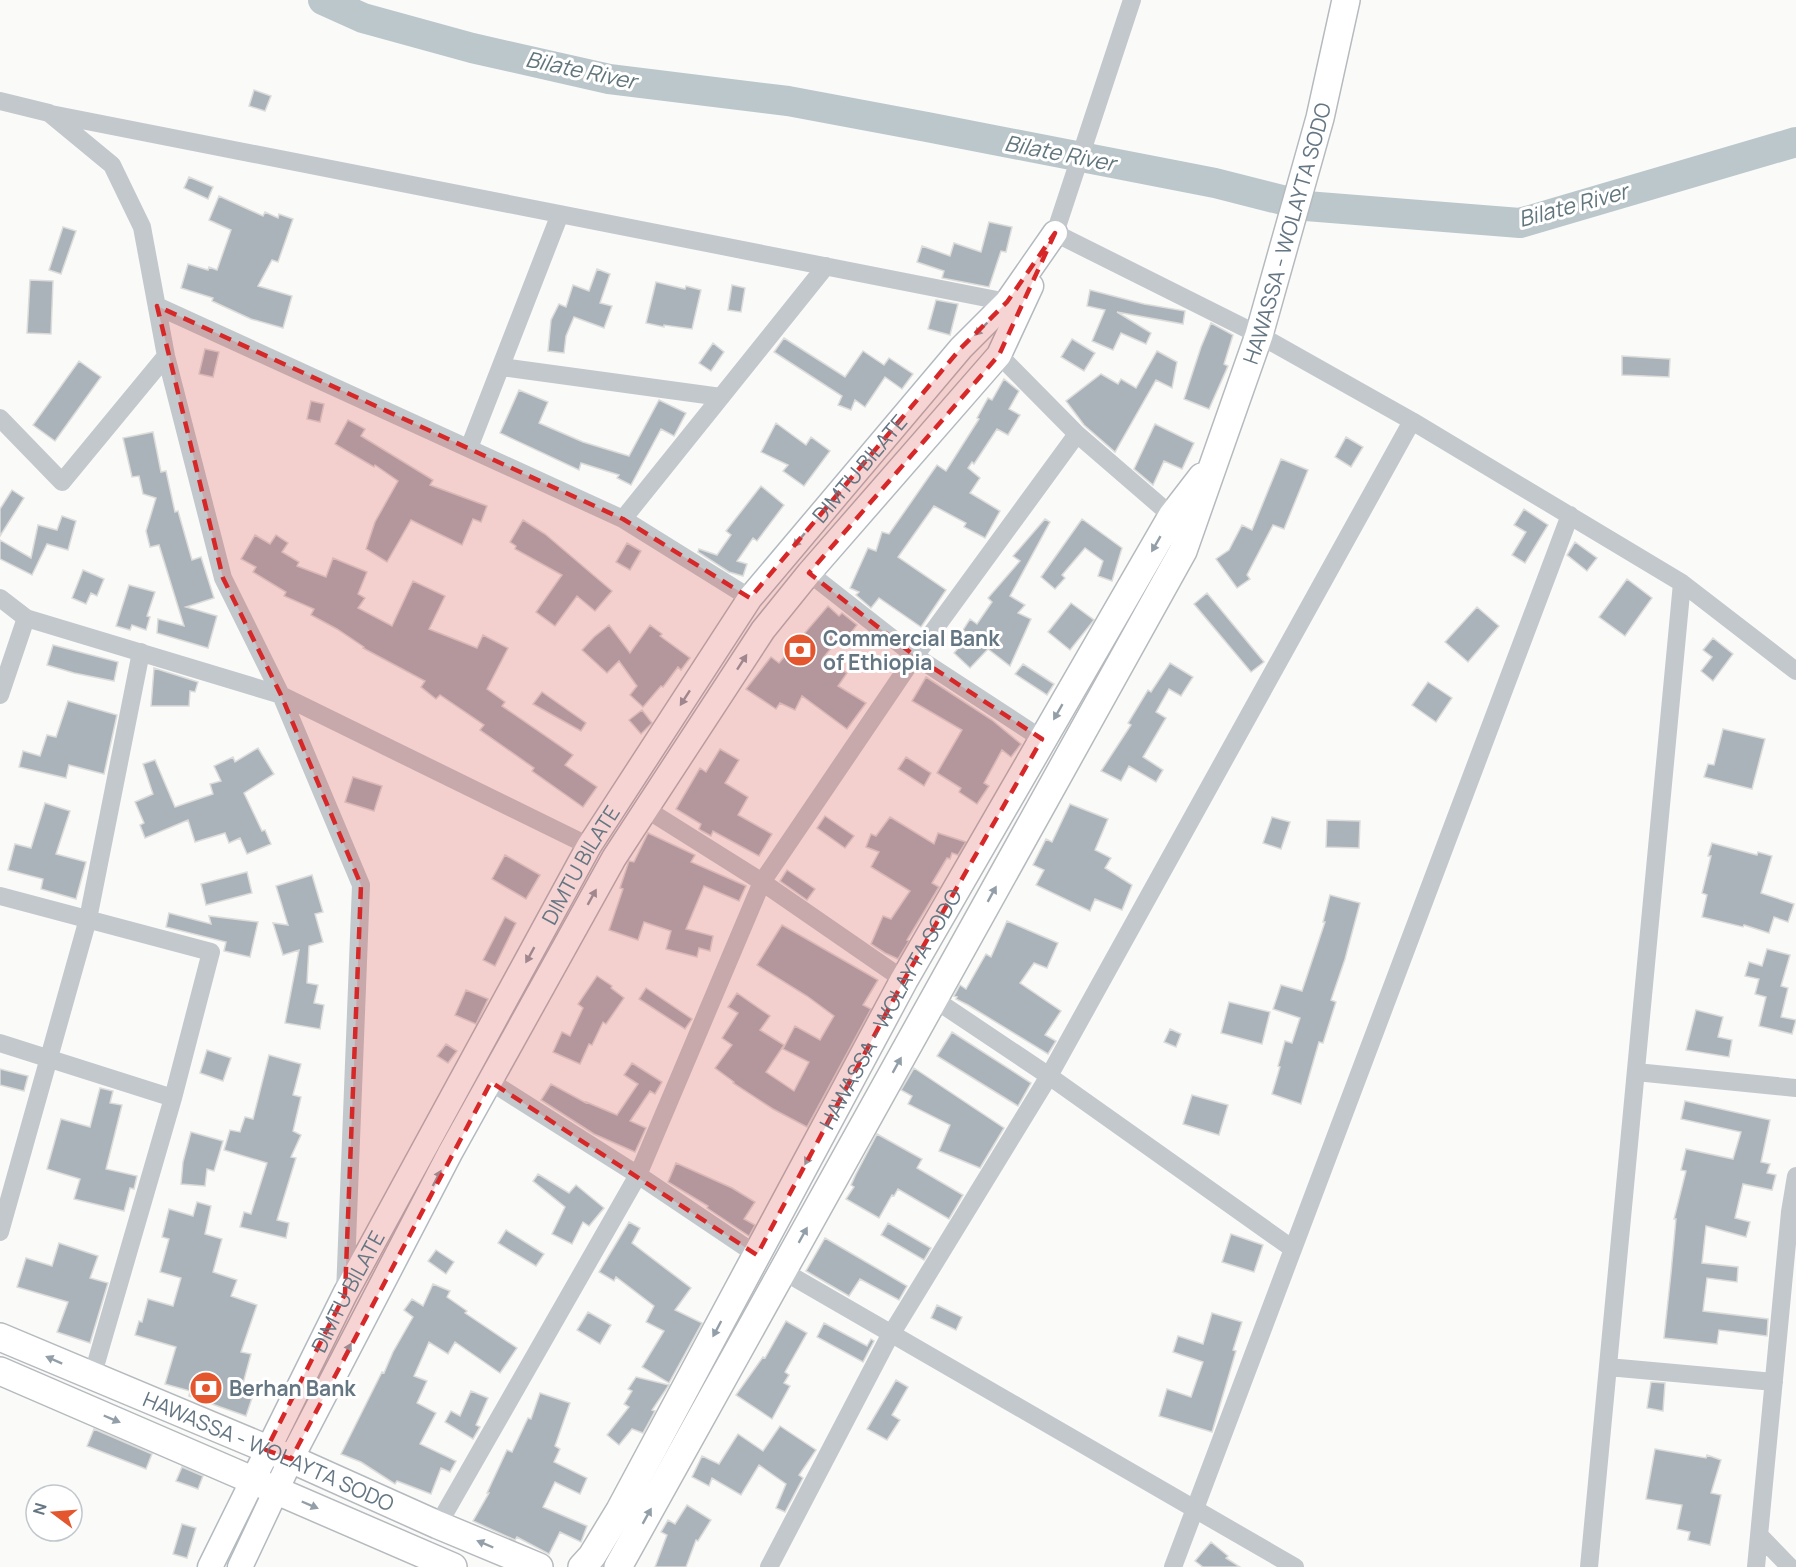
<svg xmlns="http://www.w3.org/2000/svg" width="1796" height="1567" viewBox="0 0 1796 1567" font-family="Manrope,sans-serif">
<rect width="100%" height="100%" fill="#fafaf8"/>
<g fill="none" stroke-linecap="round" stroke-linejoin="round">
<path stroke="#bbc7cb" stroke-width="30" d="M323,0l40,18 109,30 137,31 179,22 139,26 288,56 91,23 214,17 276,-81"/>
</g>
<path fill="#aab3b9" stroke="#dcdcda" stroke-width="1.5" d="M254,90l17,6 -6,15 -16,-5z
M189,177l24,10 -5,12 -24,-11z
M219,196l44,20 2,-4 13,6 1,-4 14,5 -15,43 -6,-2 -14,26 34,10 -9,32 -32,-9 -39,-18 1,-3 -32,-10 7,-24 20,6 1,-3 8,3 14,-40 -22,-10z
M989,222l23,5 -6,25 -5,-1 -12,36 -47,-9 2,-7 -27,-9 5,-16 28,10 4,-13 27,9z
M63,227l13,4 -15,43 -12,-4z
M597,269l13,5 -10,29 12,3 -8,22 -30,-11 -8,19 -2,17 -16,-2 3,-31 8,-16 7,3 7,-22 16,6z
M30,280l23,1 -2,53 -24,-1z
M656,282l29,7 1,-3 15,4 -9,39 -28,-4v2l-18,-4z
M732,285l13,3 -4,24 -13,-2z
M1090,290l54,14 41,7 -2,13 -66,-12 34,21 -5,11 -25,-11 -8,17 -21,-9 13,-31 -18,-4z
M936,300l22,4 -8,31 -22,-6z
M1211,323l22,12 -9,29 4,2 -19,43 -25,-10 17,-52z
M784,338l61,39 18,-26 21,14 5,-7 24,16 -11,15 -17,-12 -20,30 -10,-7 -4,10 -13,-5 4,-9 -68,-44z
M1072,339l23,14 -11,18 -23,-14z
M713,343l11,9 -13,19 -12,-8z
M205,349l14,3 -6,25 -14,-3z
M1157,351l20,11 -5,26 -16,-8 -41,72 -31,-27 -18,-24 35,-27 17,10 3,-5 15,9z
M1622,356l48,3 -1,18 -47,-2z
M79,361l22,16 -46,64 -22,-16z
M1004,379l15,12 -10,18 11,6 -12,20 -11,-6 -23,35 -2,-2 -4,6 12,10 -10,15 30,18 -15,27 -21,-11 2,-4 -32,-17 -36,51 48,33 -25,37 -42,-29 -8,10 -15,-13 3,-3 -9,-4 18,-40 8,3 6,-19 7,2 48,-69 9,6 33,-52 -2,-1 11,-20 4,2z
M519,390l29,12 -9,21 44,19 46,14 30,-56 27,13 -12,23 -13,-7 -30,56 -14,-7 2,-3 -38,-12 -2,7 -79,-37z
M311,401l13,3 -4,18 -13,-3z
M348,420l17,9 -4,7 72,44 -3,5 57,21 -6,16 -8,-3 -11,26 -51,-25 -24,42 -21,-13 9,-27 23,-41 -23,-16 -1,2 -39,-23z
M776,423l30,22 5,-8 19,14 -26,35 -21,-15 5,-6 -27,-13z
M1155,424l39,19 -12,26 -18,-8 -11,24 -19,-16z
M153,432l8,40 5,-1 9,41 3,-1 14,49 9,-3 13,41 -28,9 31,9 -9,32 -51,-15 1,-14 26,7 -25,-81 -9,2 -4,-16 10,-33 -13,-4 -4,-18 -7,1 -9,-39z
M1346,437l17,10 -12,20 -16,-10z
M1281,459l27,11 -24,59 -11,-4 -26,50 3,4 -13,9 -21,-29 13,-9 13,-25 10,5z
M761,486l23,19 -27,36 -4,-3 -16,23 10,3 -4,12 -14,-4 -31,-20 1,-3 18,6 14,-20 -5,-4z
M12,490l12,8 -24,38v-27z
M1524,509l24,16 -23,38 -13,-8 14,-23 -12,-7z
M62,516l14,5 -8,29 -21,-6 -15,31 -32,-16v-19l31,18 7,-33 19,5z
M1045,519l5,3 -40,74 15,9 -7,8 13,6 -21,47 -22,-17 -18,19 -16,-15 15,-18 -6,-5 7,-11 7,5 15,-22 -4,-4 32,-37 -7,-5z
M1082,519l40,29 -10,33 -14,-5 5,-15 -18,-13 -23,27 3,3 -10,11 -14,-12z
M523,520l22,14 67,57 -17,20 -18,-15 -22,30 -19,-14 26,-37 -47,-26 1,-3 -6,-4z
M255,535l15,9 6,-9 12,8 -6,9 17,10 -2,4 29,11 7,-19 34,14 -9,22 7,4 -7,10 34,18 21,-45 32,15 -16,33 48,19 6,-13 25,13 -21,41 18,13 -3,4 71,49 -8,10 32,22 -14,20 -51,-36 2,-3 -54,-38 4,-5 -44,-30 -4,4 -15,-12 4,-6 -62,-33 1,-1 -27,-18 -26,-14 3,-6 -30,-13 2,-4 -33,-20 3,-5 -15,-8z
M1575,542l22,16 -10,13 -20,-16z
M627,543l14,8 -11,19 -14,-8z
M83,570l21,9 -7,17 -6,-3 -5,11 -14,-6z
M1627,579l25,19 -27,38 -26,-19z
M129,585l26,7 -8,24 3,1 -4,13 -14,-5 -2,5 -14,-4z
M1207,593l57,69 -13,10 -57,-68z
M1071,603l23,17 -24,30 -22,-18z
M828,606l11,10 3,-3 15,12 -10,13 -5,-3 -19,23 24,15 -9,13 28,17 -19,26 -45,-33 -7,14 -15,-7 -4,6 -30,-20 25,-32 8,6z
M1477,607l22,19 -31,36 -23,-20z
M609,625l21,28 20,-28 12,9 -2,2 30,22 -9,12 -3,-3 -15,20 -2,-1 -18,21 -13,-12 7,-9 -18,-25 -12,12 -25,-23 12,-13z
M1713,638l20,16 -20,27 -12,-10 11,-14 -9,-7z
M53,645l65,17 -4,19 -40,-8 -27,-8z
M1170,663l23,14 -12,19 -12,-7 -13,23 10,6 -23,39 20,13 -7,12 -27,-16 -8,15 -20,-10 30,-46 -3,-2 20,-33 3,2z
M1023,664l31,20 -7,11 -32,-21z
M154,668l44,14 -3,10 -5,-1 -1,15h-38z
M926,677l66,43 29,24 -10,13 -9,-7 -18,33 5,3 -12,18 -18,-12 2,-4 -24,-15 25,-43 -50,-29z
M1428,682l24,16 -16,24 -24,-17z
M542,692l44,31 -5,8 -48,-27z
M68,701l49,14 -13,59 -35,-9 -3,13 -47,-11 4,-16 17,5 7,-21 9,2z
M642,710l10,13 -11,11 -12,-14z
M1723,729l42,10 -13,50 -48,-12 4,-13 6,1z
M258,748l16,26 -30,19 18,38 3,-1 6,14 -24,10 -7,-16 -11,5 -4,-10 -30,9 -7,-22 -43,18 -5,-13 4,-2 -9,-21 18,-8 -10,-30 12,-4 20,47 38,-13 -3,-10 11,-3 -7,-15 19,-9 2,5z
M720,749l19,11 -14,23 23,14 -10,18 34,19 -13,22 -46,-25 -2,5 -9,-5 -3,-2 2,-5 -25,-15 24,-41 6,4z
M906,757l25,16 -7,13 -26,-17z
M353,777l29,9 -8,25 -29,-9z
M45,803l25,8 -14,43 30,8 -10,37 -35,-10 2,-10 -35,-9 7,-26 16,4z
M1070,804l38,15 -13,31 16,8 -6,10 27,17 -10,25 -27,-11 -5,12 -54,-26 8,-15 -11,-5 13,-26 6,3z
M825,816l29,20 -9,12 -28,-20z
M890,817l44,27 4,-11 28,9 -8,13 -6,-2 -2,6 -3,-1 -15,25 7,4 -32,53 2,1 -11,18 -13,-6 -14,-9 12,-28 8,3 19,-28 -39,-24 8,-15 -13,-5 5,-13 5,2z
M1272,817l18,5 -9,27 -18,-6z
M1327,820l33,1 -1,27 -33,-1z
M648,833l47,22 -4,7 55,24 -7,15 -35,-15 -18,43 27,7 -3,15 -11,-3 -2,9 -31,-8 5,-18 -27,-9 -6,18 -29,-10 14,-41 -3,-1 9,-27 5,1z
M1712,843l45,12 1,-3 14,4 -11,37 33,11 -6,18 -14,-5 -5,16 -25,-8 -1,2 -41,-10 5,-22 -5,-2 9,-37h-3z
M505,855l35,20 -14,24 -34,-20z
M787,870l28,19 -8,11 -27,-19z
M247,872l5,21 -46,12 -5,-21z
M312,875l11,37 -8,2 8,28 -14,4 -2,37 11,2 -4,18 10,2 -4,24 -35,-6 14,-73 -16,5 -10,-32 15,2 -12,-39z
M1330,895l30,8 -15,56 -14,41 5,2 -13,41 -4,-1 -18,62 -29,-10 8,-27 -2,-1 7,-25 7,2 8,-25 -27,-9 8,-24 21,6 23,-69h-2z
M169,913l42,11 -2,-8 49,6 -8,35 -26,-6 2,-9 -60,-15z
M505,917l11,6 -21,43 -12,-6z
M1007,921l51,22 -11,25 -13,-5 -14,20 41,28 -16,24 11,6 -8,13 -80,-49 -12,-6 1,-2 -3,-1 6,-11 6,4 20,-35 5,3z
M782,925l96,55 -15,25 8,4 -64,118 -34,-18 -40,-26 1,-1 -19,-14 17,-23 -10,-7 16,-25 -10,-6 9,-14 33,23 -10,14 24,15 -18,27 28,19 15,-29 -26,-13 12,-23 25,14 14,-24 -27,-20 -50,-31z
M1767,949l23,6 -9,31 7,2 -7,29 15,3 -4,14 -33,-8 7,-29 -11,-3 4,-15 -14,-3 4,-14 13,4z
M597,976l15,10 -1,2 13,10 -18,26 -3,-2 -11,23 -3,-1 -9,20 -27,-12 9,-20 8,4 13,-28 -5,-4z
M646,988l46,31 -7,10 -46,-30z
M466,990l22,9 -12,25 -21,-9z
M1229,1002l41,10 -8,32 -41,-11z
M1696,1010l27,7 -5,20 14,3 -3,17 -43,-7z
M1170,1029l11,5 -5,13 -12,-5z
M952,1032l79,51 -13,23 -81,-50z
M446,1044l11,7 -9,12 -11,-7z
M207,1050l24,8 -8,23 -23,-8z
M269,1055l32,9 -8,31 8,2 -8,34 8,4 -10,22 5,1 -19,62 12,3 -3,15 -46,-11 4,-15 7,2 16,-51 -43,-13 6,-20 10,2 5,-15 8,2z
M632,1063l30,19 -7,12 -5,-3 -20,30 16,7 -11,24 -41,-18 -53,-34 10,-16 35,19v-1l31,13 21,-31 -14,-9z
M914,1068l90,60 -24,40 -41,-17 11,-26 -42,-21 4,-8 -11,-6z
M0,1069l28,7 -4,15 -24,-6z
M100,1088l13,3 -3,12 12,2 -16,64 31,7 -3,13 -4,-1 -6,23 -50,-12 6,-20 -33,-10 14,-50 29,8z
M1192,1095l36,10 -9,30 -36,-11z
M1685,1101l85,19 -9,42 9,2 -3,9 9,2 -4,15 -29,-6 -8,34 15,4 -4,15 -40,-11 -4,37 36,4 -1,15 -30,-4 -4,33 65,8 -1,17 -48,-6 -2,14 -53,-6 7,-65 5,-54h-2l12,-48 -5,-1 5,-21 47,10 8,-27 -60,-13z
M191,1132l32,9 -9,30 -7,-2 -2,17 -24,-2 2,-22z
M877,1134l45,25 -5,9 46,27 -14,24 -51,-30 -4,7 -2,-1 -13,23 -33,-19 8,-12 -3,-2 5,-11z
M676,1163l56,25 23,14 -11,17 11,6 -6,11 -42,-28 1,-2 -40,-24z
M538,1174l31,19 7,-8 28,23 -15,18 -6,-4 -11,22 -20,-10 13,-27 -32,-26z
M197,1202l14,4 -6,28 17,5 -9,33 24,8 -6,16 26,9 -16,47 10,2 -10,37 12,4 -7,21 -57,-20 1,-5 -25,-7 11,-37 -41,-12 4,-14 3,1 6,-23 25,7 8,-28 -21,-6 9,-33 -7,-2 7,-28 24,7z
M629,1222l11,6 -8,15 59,45 -16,22 27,13 -33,60 -27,-16 22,-36 -18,-9 8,-16 -38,-29 -2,4 -15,-9z
M888,1223l43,25 -7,12 -43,-25z
M506,1230l38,24 -8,12 -38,-23z
M1231,1234l32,11 -9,27 -32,-10z
M825,1238l82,48 -8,14 -39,-21 -11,17 -43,-25z
M59,1243l39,13 -8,22 18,5 -18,60 -33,-11 11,-30 -51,-15 9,-29 26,8z
M436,1250l18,12 -8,12 -18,-13z
M433,1284l17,7 -3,6 20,14 -2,2 52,35 -17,25 -45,-31 -7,12 -19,-12 -15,34 13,5 -10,22 19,10 -16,31 36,17 -6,11 -9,-4 -10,26 -34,-13 -2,3 -34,-22 -20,-8 41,-82 2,1 9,-21 20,-35 -9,-7 8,-11 11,7z
M937,1305l25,12 -6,13 -25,-12z
M588,1312l23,13 -11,19 -23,-14z
M1212,1313l30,9 -9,28 3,1 -24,81 -53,-16 8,-27 24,8 12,-35 -30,-10 5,-16 25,8z
M786,1321l21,12 -22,39 4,3 -5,8 6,3 -18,33 -36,-24 27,-38 2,1z
M824,1323l43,23 4,-7 3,2 -11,21 -46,-25z
M636,1377l33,8 -17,25 3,1 -12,22 -11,-4 -13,16 -12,-10 22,-28 -5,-3 8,-13 -4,-2z
M896,1380l12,7 -16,28 8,5 -13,20 -20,-11z
M1651,1382l14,1 -2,28 -16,-3z
M471,1391l17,7 -12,27 4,2 -7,12 -28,-17 6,-11 9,5z
M540,1393l30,10 -15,43 5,3 -6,13 33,16 -7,16 -25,-12 -12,25 44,19 -6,16 -21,-10 -11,22 -32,-17 -2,3 -42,-19 16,-28h-2l20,-43 5,2 16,-34 3,1z
M780,1426l36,24 -17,25 4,3 -18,34 -9,-4 10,-24 -27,-19 -18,30 -29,-17 -3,8 -17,-9 10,-21 17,8 19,-30 25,17z
M94,1429l58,25 -6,15 -59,-23z
M1655,1449l51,9 1,-3 14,5 -10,33 10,2 -11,50 -22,-5 2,-8 -13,-3 5,-24 -36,-6z
M182,1467l21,9 -5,13 -22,-8z
M687,1505l24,15 -13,21 -2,-1 -10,27h-31l12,-32 -6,-3 7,-12 7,4z
M182,1524l14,4 -9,30 -14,-4z
M1211,1542l17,14 -2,2 14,9h-37l-8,-6z"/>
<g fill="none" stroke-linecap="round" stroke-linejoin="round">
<g stroke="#b3babf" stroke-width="27">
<g id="secondary">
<path id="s1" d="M210,1567l135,-273 244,-448 161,-248 211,-250 46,-46 48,-69"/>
<path d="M240,1567l51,-108 159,-306 164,-295 149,-228 46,-57 190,-218 32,-69"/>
</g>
</g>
<g stroke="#b5babe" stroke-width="30">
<g id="primary">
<path id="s2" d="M0,1337l291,122 147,66 101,42"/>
<path d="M0,1371l453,196"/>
<path id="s3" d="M582,1567l10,-11 28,-46 284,-530 268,-464 30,-39"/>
<path id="s4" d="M618,1567l565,-1016 76,-216 61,-217 26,-118"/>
</g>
</g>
<path stroke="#c3c8cc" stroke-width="18" d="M1132,0l-77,233 204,102 153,86 270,162 114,88
M0,101l49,12 63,52 30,62 24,129 57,222 58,117 308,151
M51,114l956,188
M157,306l466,213 127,79
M999,355l78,79 95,82
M501,367l220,30
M0,418l62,64 104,-126
M469,448l91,-234
M623,519l203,-253
M809,573l106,83 127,83
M0,598l26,20 255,77 80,190 -16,408
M0,695l26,-77
M646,809l116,73 142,98
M0,896l211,56 -38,146 -81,279
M934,999l115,77 244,173
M0,1043l173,55
M1636,1072l160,16
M491,1082l147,93 119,80
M0,1232l88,-313 53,-267
M783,1271l512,296
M1608,1367l166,15
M438,1525l200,-350 124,-293 153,-226 162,-222
M1760,1536l30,31
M769,1567l118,-226 162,-265 363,-655
M1173,1567l397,-1052
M1589,1567l93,-984
M1756,1567l34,-355 6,-36"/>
<use href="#secondary" stroke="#fff" stroke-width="24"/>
<use href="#primary" stroke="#fff" stroke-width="27"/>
</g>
<defs><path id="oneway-solid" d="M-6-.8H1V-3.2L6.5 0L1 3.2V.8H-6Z" transform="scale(1.5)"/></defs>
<g fill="#939fa8">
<use href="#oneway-solid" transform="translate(981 329) rotate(135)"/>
<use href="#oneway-solid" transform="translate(799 540) rotate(130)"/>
<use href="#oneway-solid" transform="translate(1156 544) rotate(120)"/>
<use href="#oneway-solid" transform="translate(742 662) rotate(-57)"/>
<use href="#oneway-solid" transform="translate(685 698) rotate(123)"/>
<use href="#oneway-solid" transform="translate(1058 712) rotate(120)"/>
<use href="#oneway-solid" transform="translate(992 894) rotate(-61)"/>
<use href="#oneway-solid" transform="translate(592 897) rotate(-61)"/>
<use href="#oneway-solid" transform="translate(530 955) rotate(119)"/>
<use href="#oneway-solid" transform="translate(897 1065) rotate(-61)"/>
<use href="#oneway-solid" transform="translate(809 1157) rotate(118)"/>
<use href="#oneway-solid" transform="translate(437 1178) rotate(-62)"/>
<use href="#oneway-solid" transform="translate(803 1235) rotate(-61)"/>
<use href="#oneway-solid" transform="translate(717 1329) rotate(118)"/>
<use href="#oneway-solid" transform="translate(347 1351) rotate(-62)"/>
<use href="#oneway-solid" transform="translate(54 1360) rotate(-156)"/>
<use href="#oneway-solid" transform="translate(112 1419) rotate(23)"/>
<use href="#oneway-solid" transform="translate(310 1505) rotate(23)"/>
<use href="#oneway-solid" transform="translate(647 1516) rotate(-61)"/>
<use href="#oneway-solid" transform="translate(485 1544) rotate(-157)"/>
</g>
<path fill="#d62828" fill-opacity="0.2" stroke="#d62828" stroke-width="4.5" stroke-dasharray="12 8" stroke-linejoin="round" d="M1055,233l-56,122 -190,218 106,83 127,83 -138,241 -147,275 -266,-173 -200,377 -25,-9 79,-156 16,-409 -80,-190 -58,-117 -66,-272 466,213 127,79 211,-250 46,-46z"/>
<defs>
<g id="bank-disc" transform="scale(1.725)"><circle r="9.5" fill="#e4572e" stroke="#fff"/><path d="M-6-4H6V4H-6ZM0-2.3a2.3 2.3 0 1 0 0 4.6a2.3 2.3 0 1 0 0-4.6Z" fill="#fff"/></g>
</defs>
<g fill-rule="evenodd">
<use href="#bank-disc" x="800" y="650"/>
<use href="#bank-disc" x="206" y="1388"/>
</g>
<g text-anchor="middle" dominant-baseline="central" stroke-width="6" stroke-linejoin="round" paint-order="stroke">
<g font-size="21" fill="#657683" stroke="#fff">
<text stroke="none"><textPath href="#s4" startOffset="1497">HAWASSA - WOLAYTA SODO</textPath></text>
<text stroke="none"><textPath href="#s1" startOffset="1280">DIMTU BILATE</textPath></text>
<text stroke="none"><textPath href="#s1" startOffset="794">DIMTU BILATE</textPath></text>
<text stroke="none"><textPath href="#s3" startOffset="638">HAWASSA - WOLAYTA SODO</textPath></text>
<text stroke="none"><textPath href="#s1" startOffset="308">DIMTU BILATE</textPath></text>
<text stroke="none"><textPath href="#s2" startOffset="292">HAWASSA - WOLAYTA SODO</textPath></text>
</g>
<g font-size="21" font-weight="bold" fill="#657683" stroke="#fff" text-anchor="start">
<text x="823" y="638">Commercial Bank<tspan x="823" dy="24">of Ethiopia</tspan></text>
<text x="229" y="1388">Berhan Bank</text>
</g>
<g font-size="22" font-style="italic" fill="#60757c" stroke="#fff">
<text transform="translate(581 70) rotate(12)">Bilate River</text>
<text transform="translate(1060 153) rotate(11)">Bilate River</text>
<text transform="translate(1573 205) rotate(-15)">Bilate River</text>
</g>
</g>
<g transform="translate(54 1513) rotate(286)"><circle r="28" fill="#ffffff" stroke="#c1c8cd" stroke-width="1.5"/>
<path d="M0-4.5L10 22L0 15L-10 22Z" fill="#e4572e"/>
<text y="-9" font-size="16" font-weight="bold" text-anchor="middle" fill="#657683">N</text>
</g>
</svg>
